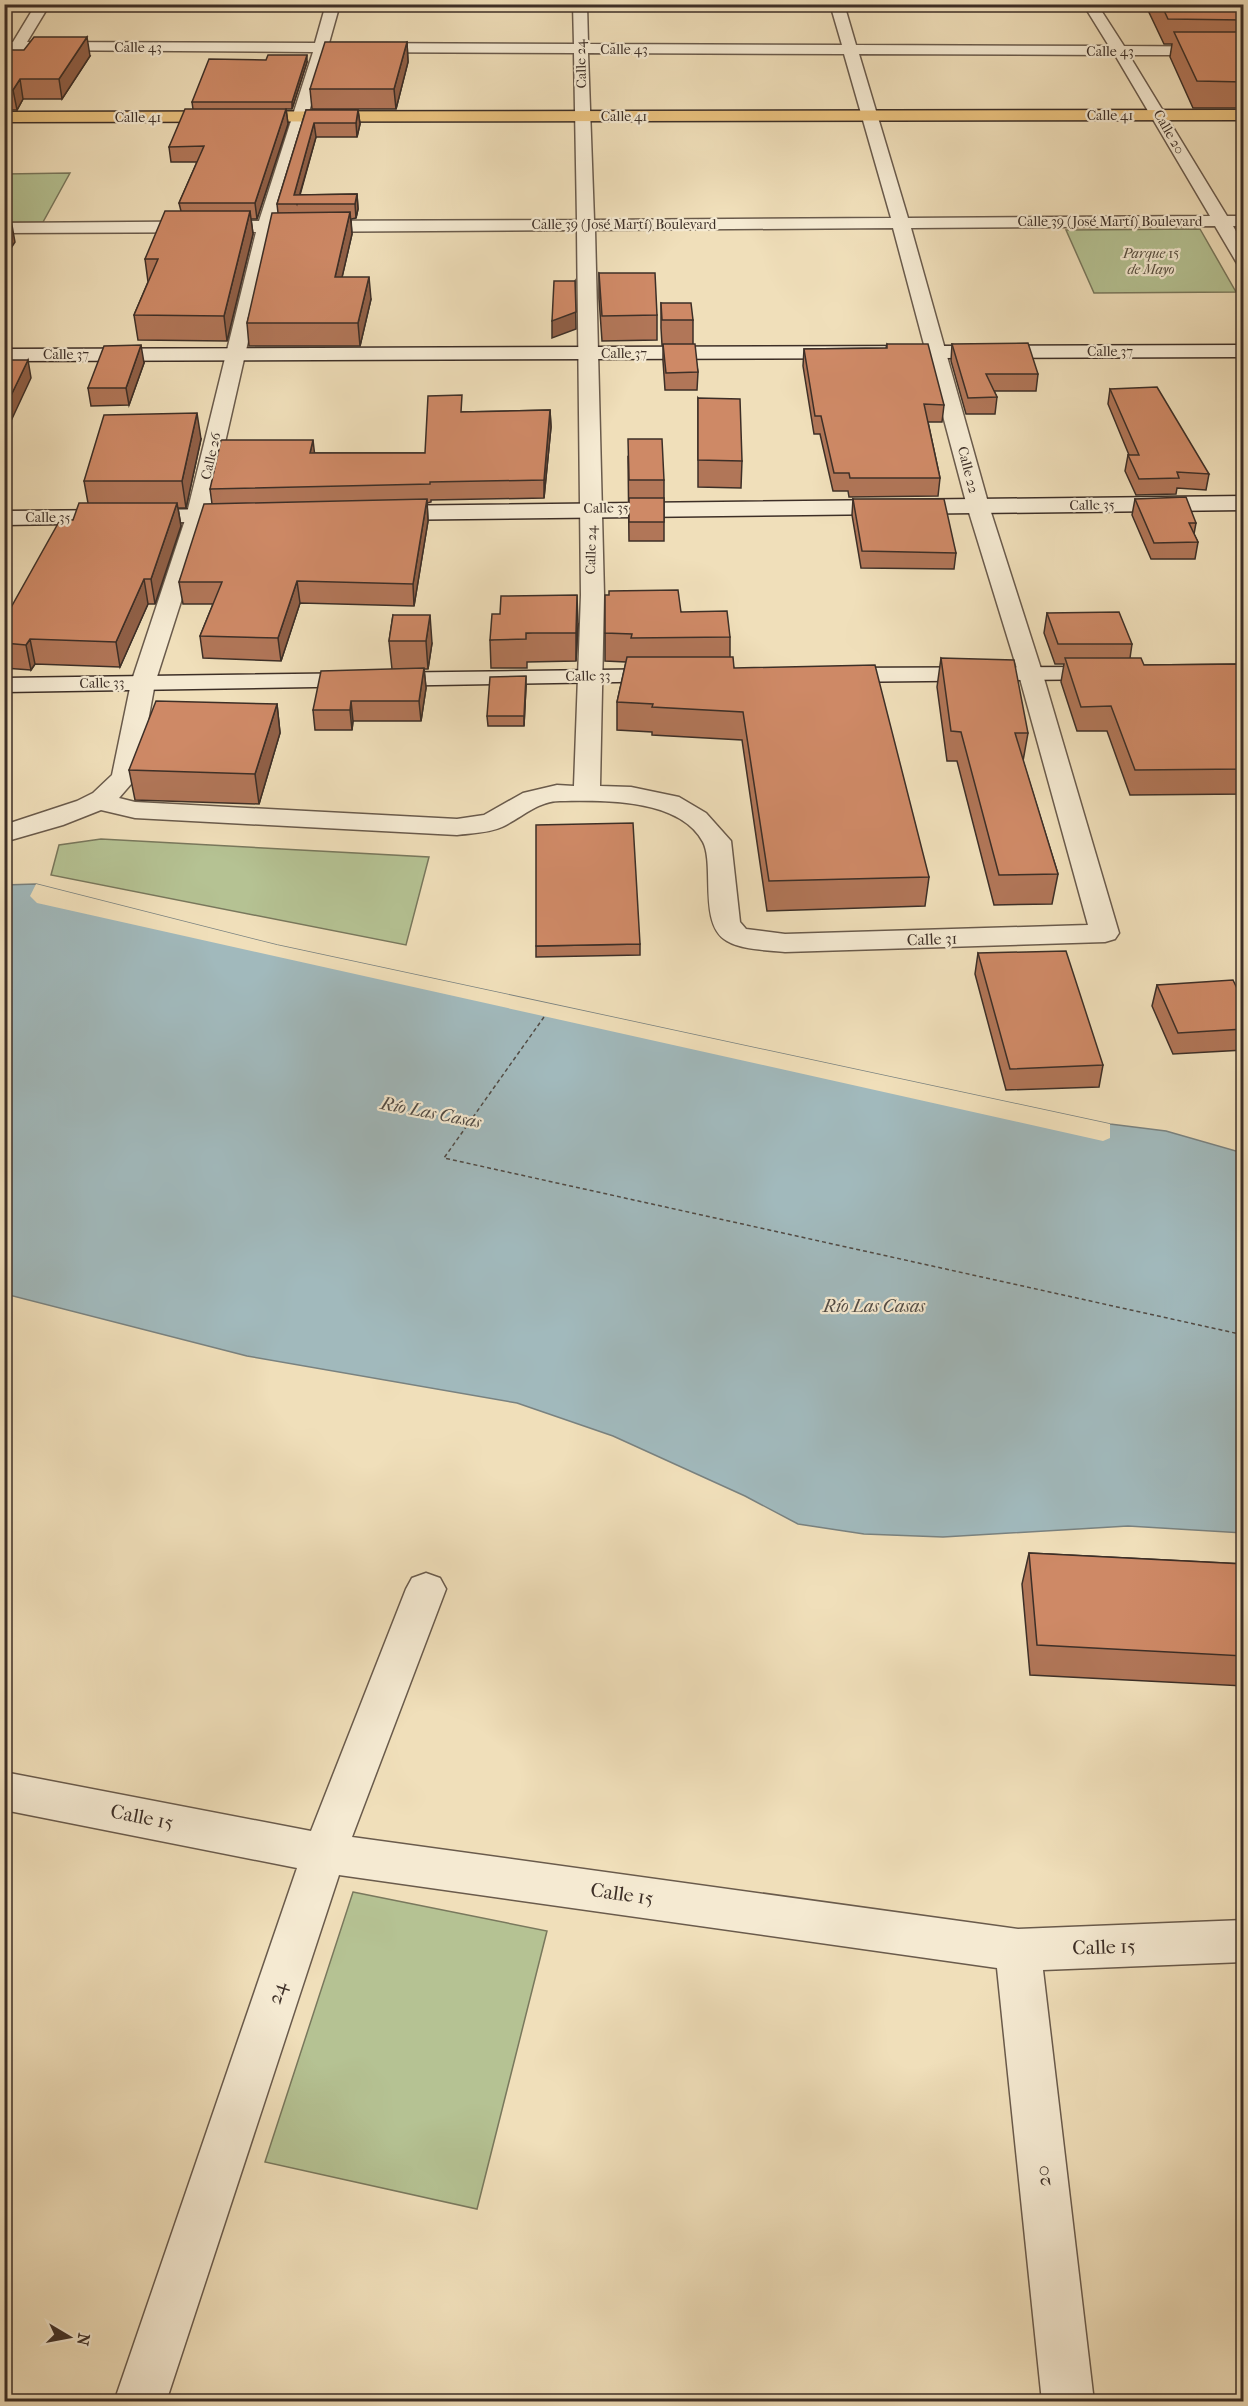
<svg xmlns="http://www.w3.org/2000/svg" width="1248" height="2406" viewBox="0 0 1248 2406" font-family="'IM FELL French Canon',serif">
<rect width="100%" height="100%" fill="#f0dfba"/>
<filter id="stains"><feTurbulence type="fractalNoise" baseFrequency=".00333" numOctaves="4"/><feColorMatrix values="0 0 0 0 .2 0 0 0 0 .09 0 0 0 0 .02 0 0 0 .5 -.17"/></filter>
<radialGradient id="worn" r=".72"><stop offset=".6" stop-color="#630" stop-opacity="0"/><stop offset="1" stop-color="#630" stop-opacity=".3"/></radialGradient>
<path fill="#b5c293" stroke="#79785d" stroke-width="1.5" d="M70,173l-27,49h-38v-48z
M1200,229l36,63 -142,1 -28,-63z
M101,839l328,18 -23,88 -355,-70 8,-30z
M353,1892l194,39 -70,278 -212,-47z"/>
<path fill="#a1b9bc" stroke="#798280" stroke-width="1.5" d="M36,884l241,61 833,179 56,7 77,22v380l-115,-7 -185,11 -79,-3 -66,-10 -53,-28 -132,-60 -96,-33 -270,-47 -242,-62 -1,-409z"/>
<path fill="#f0dfba" d="M36,884l241,61 833,179v14l-7,3 -1066,-238 -7,-7z"/>
<g fill="none" stroke-linecap="round" stroke-linejoin="round">
<path stroke="#514b45" stroke-width="1.5" stroke-dasharray="4 3" stroke-linecap="butt" d="M544,1017l-100,141 800,177"/>
<g stroke="#6a5b4c" stroke-width="3">
<path id="street" d="M36,4h14l-23,38 288,1 11,-39h14l-11,39 245,1 -1,-40h14l1,40 254,1 -12,-41h14l12,41 253,1 -26,-42h14l27,42 120,1v8h-115l98,161h17v10h-11l11,19v21l-6,-1 -23,-39 -304,2 78,278 54,169 76,258 -4,6 -10,3 -320,10c-18,-2 -43,-2 -58,-11 -29,-16 -12,-76 -24,-99 -23,-44 -101,-42 -143,-41 -22,0 -39,17 -58,26 -13,6 -31,6 -45,8l-322,-17 -34,-8 -38,15 -59,17v-17l73,-24 16,-8 19,-18 19,-92 55,-166 70,-285 -252,1v-10l255,-2 54,-169 -291,-2 -9,15 -9,1 4,-16h-4v-8h9zM327,52l247,1 3,167 -301,1zM588,53l256,1 47,164 -297,2zM859,54l256,1 95,161 -302,2zM893,228l74,278 52,169 69,250 -303,9 -39,-5 -6,-7 -9,-81 -25,-28 -27,-16 -48,-10 -31,-1 4,-191 -9,-365zM577,230l4,365 -7,191 -17,-1 -34,8 -39,22 -27,4 -322,-17 -16,-4 19,-22 17,-93 53,-166 65,-285z
M426,1573l14,5 6,11 -94,248 666,92 226,-9v42l-201,8 51,432h-52l-45,-434 -658,-93 -173,527h-52l183,-534 -293,-58v-38l307,59 95,-242 6,-11z"/>
</g>
<g stroke="#3d2f27" stroke-width="3">
<path id="secondary" d="M1244,345v12l-1240,4v-12z
M1244,496v14l-863,10 -8,-2 -3,-5 3,-5 8,-2z
M246,509l8,2 3,5 -3,5 -250,4v-14z
M1107,667l9,2 3,5 -3,5 -282,3 -9,-2 -3,-5 3,-5 9,-2z
M669,669l9,2 3,5 -3,5 -674,11v-14z"/>
</g>
<g stroke="#3d2f27" stroke-width="3">
<path id="primary" d="M1244,110v10l-1240,2v-10z"/>
</g>
<use href="#street" fill="#f5ead2" fill-rule="evenodd"/>
<use href="#secondary" fill="#f5ead2" fill-rule="evenodd"/>
<use href="#primary" fill="#e8c07d" fill-rule="evenodd"/>
</g>
<path fill="#b17658" stroke="#3d2f27" stroke-width="1.5" d="M1145,4h99v104h-51l-23,-51 2,-13h-8z
M407,42l1,20 -12,47h-84l-2,-20z
M4,50l86,6 -28,43h-39l-6,11h-13z
M307,62l-15,47h-6l2,15 -31,95h-6l2,15 -26,107 -89,-1 -4,-25 14,-33 -3,-23 36,-48 -2,-8 18,-41h-26l-2,-15 24,-38 -1,-7z
M306,110h52l2,14 -3,13h-41l-16,58 57,-1 1,15 -2,9 -5,1 1,15 -10,43 29,22 -11,47h-111l-2,-23 31,-110 -1,-9z
M599,273l58,42v25l-55,1 -3,-43z
M661,303l32,17v24l5,28 -1,18h-32l-2,-29v-16h-1l-1,-17z
M887,344l57,61 -2,17h-14l12,56 -2,18 -89,1 -1,-6h-15l-13,-57h-6l-11,-68 1,-17 82,-1z
M952,344l86,30 -2,17h-42l3,6 -2,17h-29l-15,-53z
M144,363l-15,42 -38,1 -3,-18z
M1110,389l99,85 -3,16 -29,-2 -1,6 -40,1 -11,-24 3,-16h1l-21,-51z
M698,398l44,63 -1,27 -43,-1z
M550,410l1,17 -7,71 -113,2v2l-4,1 1,18 -14,85 -114,-3 -19,58 -78,-3 -3,-22 13,-32h-30l-4,-22 33,-78 -2,-15 105,-36h110l37,-41z
M201,439l-15,69h-8l3,18 -26,78h-7l-28,63 -85,-3 -4,6 -27,-2v-48l69,-100 15,-17 -4,-22z
M628,457l36,23v61h-35z
M853,499l103,54 -2,16 -93,-1 -9,-53z
M1135,499l61,24 -2,11 4,8 -3,17h-44l-19,-44z
M681,612l49,25v20l4,11 195,209 -4,29 -158,5 -25,-171 -90,-5v-3l-35,-2v-28l9,-40 -21,-1v-28z
M1047,613l85,31 -2,14 14,7 100,-1v130l-114,1 -23,-64h-30l-16,-49 3,-18h-9l-11,-31z
M393,615l39,28 -4,26h-4l2,19 -5,33h-68l-1,9h-37l-2,-20 79,-41 -3,-28z
M578,624l-2,37 -49,1v6h-36l-1,-28z
M941,658l87,75 -5,28 35,113 -6,30 -58,1 -37,-144h-10l-10,-74z
M526,686l-2,40h-36l-1,-10z
M277,704l3,29 -21,71 -124,-4 -6,-30z
M640,944v11l-104,2v-11z
M978,953l125,112 -4,22 -93,3 -31,-116z
M1157,985l87,18v47l-71,4 -21,-48z
M1029,1553l215,11v122l-214,-11 -8,-91z"/>
<path fill="#906047" stroke="#3d2f27" stroke-width="1.5" d="M87,37l3,19 -28,43 -3,-20z
M407,42l1,20 -12,47 -2,-20z
M307,55v7l-15,47v-7z
M20,79l3,20 -6,11 -4,-20z
M286,109l2,15 -31,95 -2,-16z
M358,110l2,14 -3,13 -1,-14z
M314,123l2,14 -19,67 -3,-9z
M357,194l1,15 -2,9 -1,-14z
M250,211l3,23 -26,107 -3,-25z
M350,212l2,22 -15,65 -2,-22z
M11,220l4,22 -11,17v-29z
M369,277l2,22 -11,47 -2,-23z
M575,281l1,48 -24,9v-17z
M141,345l3,18 -15,42 -3,-17z
M28,360l3,18 -27,58v-26z
M550,410l1,17 -7,71v-18z
M197,413l4,26 -15,69 -4,-27z
M313,440l2,17 -5,-4z
M427,499l1,22 -14,85 -1,-22z
M177,503l4,23 -26,78 -4,-25z
M144,579l4,25 -28,63 -4,-25z
M297,581l3,22 -19,58 -3,-23z
M577,595l1,29 -2,37v-28z
M430,615l2,28 -4,26 -2,-28z
M30,639l5,25 -4,6 -5,-25z
M424,668l2,20 -5,33 -2,-20z
M526,676v10l-2,40v-10z
M351,701l2,20 -1,9 -2,-20z
M277,704l3,29 -21,71 -4,-30z"/>
<path fill="#ce8966" stroke="#3d2f27" stroke-width="1.5" d="M1161,4h83v16l-76,-1z
M1174,32h70v50l-47,-1z
M34,37h53l-28,42h-39l-7,11h-9v-40h20z
M325,42h82l-13,47h-84z
M268,55h39l-15,47h-100l17,-43 57,1z
M185,109h101l-31,94h-76l25,-57 -35,1z
M306,110h52l-2,13h-42l-20,72 63,-1 -2,10h-78z
M165,211h85l-26,105 -90,-1 24,-56h-13z
M350,212l-15,65h34l-11,46h-111l25,-110z
M4,220h7l-7,10z
M599,273h56l2,42 -55,1z
M554,281h21l1,31 -24,9z
M661,303h30l2,17h-31z
M1028,343l10,31h-52l11,23 -29,1 -16,-54z
M663,344h32l3,28 -32,1z
M887,344h41l16,61 -20,-1 16,74h-90l-1,-5h-15l-13,-57h-6l-11,-67 83,-1z
M141,345l-15,43h-38l16,-42z
M4,360h24l-24,50z
M1157,387l52,87 -32,-2 2,6 -40,1 -11,-24h11l-29,-66z
M462,395l-1,17 89,-2 -6,70 -114,2v2l-220,5 11,-49h92l-3,13h115l3,-57z
M698,398l42,1 2,62 -44,-1z
M197,413l-15,68h-98l20,-66z
M628,439h34l2,41h-35z
M1186,497l10,26h-7l9,19 -44,1 -19,-44z
M629,498h35v24h-35z
M427,499l-14,85 -116,-3 -19,57 -78,-2 22,-54h-43l25,-78z
M853,499h91l12,54 -94,-2z
M79,503h98l-26,76h-7l-28,63 -86,-3 -4,6 -22,-2v-23l56,-100h13z
M678,590l3,22 46,-1 3,26 -99,1 1,-4 -27,-1v-38h4v-4z
M577,595l-1,38h-50v6l-36,1 2,-26h8l1,-18z
M1119,612l13,32h-74l-11,-31z
M393,615h37l-4,26h-37z
M627,657h106l1,11 141,-3 54,212 -160,4 -26,-169 -91,-5 1,-3 -36,-2z
M941,658l73,2 14,73h-13l43,141 -59,1 -38,-143 -10,-1z
M1065,658h76l3,7 100,-1v105l-109,1 -24,-64 -30,1z
M424,668l-5,33h-68l-1,9h-37l8,-39z
M526,676l-2,40h-37l3,-39z
M156,701l121,3 -22,70 -126,-4z
M633,823l7,121 -104,2v-121z
M1066,951l37,114 -93,4 -32,-116z
M1233,980l11,23v26l-66,4 -21,-48z
M1029,1553l215,11v92l-207,-11z"/>
<g text-anchor="middle" dominant-baseline="central" stroke-width="4.5" stroke-linejoin="round" paint-order="stroke">
<g font-size="14" fill="#3d2f27" stroke="#f5ead2">
<text x="138" y="47">Calle 43</text>
<text x="624" y="49">Calle 43</text>
<text x="1110" y="51">Calle 43</text>
<text transform="translate(581 64) rotate(-92)">Calle 24</text>
<text x="1110" y="115">Calle 41</text>
<text x="624" y="116">Calle 41</text>
<text x="138" y="117">Calle 41</text>
<text transform="translate(1169 132) rotate(60)">Calle 20</text>
<text x="1110" y="221">Calle 39 (José Martí) Boulevard</text>
<text x="624" y="224">Calle 39 (José Martí) Boulevard</text>
<text x="1110" y="351">Calle 37</text>
<text x="624" y="353">Calle 37</text>
<text x="66" y="354">Calle 37</text>
<text transform="translate(211 456) rotate(-77)">Calle 26</text>
<text transform="translate(968 470) rotate(76)">Calle 22</text>
<text transform="translate(1092 505) rotate(-1)">Calle 35</text>
<text transform="translate(606 508) rotate(-1)">Calle 35</text>
<text x="48" y="517">Calle 35</text>
<text transform="translate(591 550) rotate(-89)">Calle 24</text>
<text transform="translate(588 676) rotate(-1)">Calle 33</text>
<text transform="translate(102 683) rotate(-1)">Calle 33</text>
</g>
<g font-size="14" font-style="italic" fill="#554c3d" stroke="#f5ead2">
<text x="1151" y="253">Parque 15<tspan x="1151" dy="16">de Mayo</tspan></text>
</g>
<g font-size="16" fill="#3d2f27" stroke="#f5ead2">
<text transform="translate(932 939) rotate(-2)">Calle 31</text>
</g>
<g font-size="18" font-style="italic" fill="#514b45" stroke="#f5ead2">
<text transform="translate(431 1113) rotate(11)">Río Las Casas</text>
<text x="874" y="1306">Río Las Casas</text>
</g>
<g font-size="20" fill="#3d2f27" stroke="#f5ead2">
<text transform="translate(142 1817) rotate(11)">Calle 15</text>
<text transform="translate(622 1894) rotate(8)">Calle 15</text>
<text transform="translate(1104 1947) rotate(-2)">Calle 15</text>
<text transform="translate(277 1993) rotate(-72)">24</text>
<text transform="translate(1043 2176) rotate(-96)">20</text>
</g>
</g>
<rect width="1248" height="2406" fill="none" stroke="#f0dfba" stroke-width="24"/>
<rect x="6" y="6" width="1236" height="2394" fill="none" stroke="#3d2f27" stroke-width="3"/>
<rect x="12" y="12" width="1224" height="2382" fill="none" stroke="#3d2f27" stroke-width="1.5"/>
<g transform="translate(69 2337) rotate(100)" stroke="#f5ead2" stroke-width="4.5" paint-order="stroke">
<path d="M0-4.5L10 22L0 15L-10 22Z" fill="#3d2f27"/>
<text y="-9" font-size="16" font-weight="bold" text-anchor="middle" fill="#3d2f27">N</text>
</g>
<rect width="100%" height="100%" filter="url(#stains)"/>
<rect width="100%" height="100%" fill="url(#worn)"/>
</svg>
